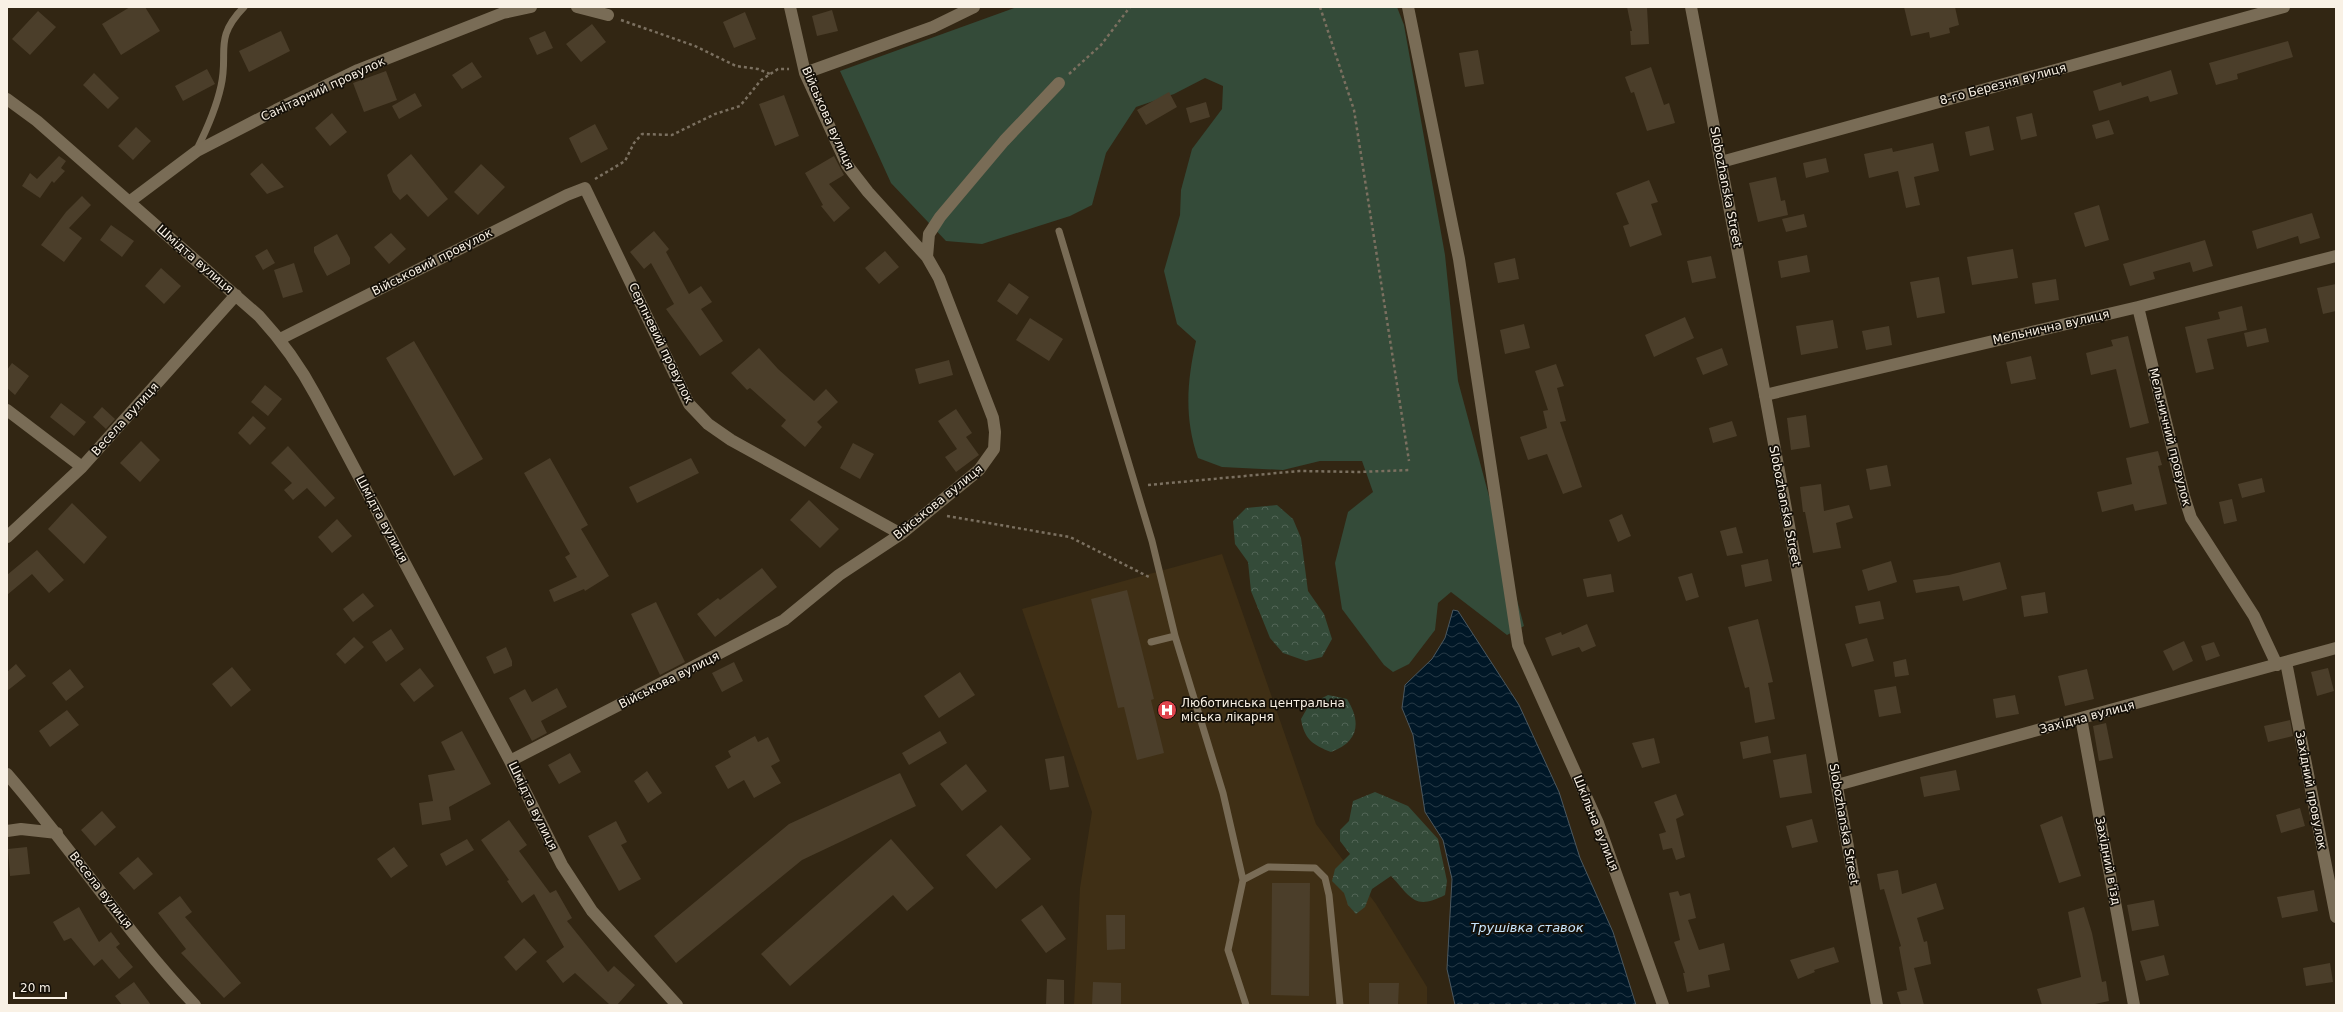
<svg xmlns="http://www.w3.org/2000/svg" width="2343" height="1012" viewBox="0 0 2343 1012" font-family="'DejaVu Sans',sans-serif">
<defs>
<pattern id="forest-crowns" width="20" height="18" patternUnits="userSpaceOnUse"><rect width="20" height="18" fill="#344b39"/><path d="M2 6a3 3 0 1 1 6 0M12 15a3 3 0 1 1 6 0" fill="none" stroke="#526556"/></pattern>
<pattern id="water-waves" width="16" height="10" patternUnits="userSpaceOnUse"><rect width="16" height="10" fill="#001727"/><path d="M0 5q4-4 8 0t8 0" fill="none" stroke="#263946"/></pattern>
</defs>
<rect width="100%" height="100%" fill="#322613"/>
<path fill="#3f2f15" d="M1222,554l94,270 60,80 51,83v18h-353l6,-117 12,-76 -70,-203z"/>
<path fill="url(#forest-crowns)" d="M1277,505l16,14 8,19 7,53 16,23 8,25 -10,18 -16,4 -23,-8 -13,-15 -19,-47 -3,-29 -13,-18 -2,-23 13,-13z
M1328,695l19,4c15,24 11,43 -16,53 -18,-7 -27,-13 -30,-33l8,-14z
M1375,792l33,14 30,33 9,42 -2,14c-31,16 -34,2 -54,-19l-19,13 -7,18 -9,7 -8,-9 -4,-12 -12,-12 3,-12 15,-15 -10,-13v-11l9,-9 4,-20z"/>
<path fill="#344b39" d="M1017,7h380l7,18 41,230 13,126 66,245 -17,9 -56,-43 -13,11 -3,27 -26,34 -16,8 -9,-7 -42,-56 -7,-46 13,-51 25,-20 -11,-31h-42l-37,9 -61,-3 -24,-9c-14,-40 -11,-77 -2,-117l-19,-17 -13,-53 16,-56 1,-25 11,-41 30,-40 1,-23 -18,-8 -31,16 -38,13 -30,46 -14,52 -22,11 -88,28 -36,-3 -55,-58 -51,-112z"/>
<path fill="url(#water-waves)" stroke="#4b5860" d="M1453,610l5,1 61,94 40,87 21,66 33,74 23,73h-181l-8,-36 5,-90 -9,-39 -18,-28 -12,-77 -11,-27 3,-23 27,-26 13,-21z"/>
<path fill="#4b3e2a" d="M130,7h15l15,24 -39,24 -19,-31z
M1627,7h20l2,37 -18,1 -1,-14h2z
M1904,7h51l4,18 -10,3 1,5 -20,5 -1,-6 -18,4z
M832,10l6,21 -21,5 -5,-20z
M38,11l18,16 -26,28 -18,-16z
M745,12l11,27 -22,9 -11,-26z
M592,24l14,18 -25,20 -15,-18z
M281,31l9,20 -41,21 -10,-21z
M545,31l8,17 -16,7 -8,-17z
M2288,41l5,16 -56,17 1,5 -22,6 -7,-22z
M1478,50l6,34 -19,3 -6,-34z
M472,62l10,15 -20,12 -10,-14z
M1651,67l13,38 5,-2 6,20 -28,8 -13,-39 -3,1 -6,-16z
M207,69l8,15 -32,17 -8,-15z
M2171,70l7,24 -28,8 -2,-6 -49,15 -6,-20 28,-9 1,4z
M386,71l11,29 -33,12 -11,-29z
M94,73l25,25 -11,11 -25,-24z
M1169,92l8,15 -31,18 -9,-15z
M415,93l7,13 -23,13 -7,-13z
M784,95l15,41 -24,10 -16,-42z
M1206,102l4,15 -20,6 -4,-15z
M332,113l15,19 -17,14 -15,-18z
M2032,113l5,23 -16,4 -5,-23z
M2109,120l5,14 -18,5 -4,-14z
M595,124l13,25 -27,14 -12,-25z
M1989,126l5,24 -24,6 -5,-24z
M136,127l15,14 -18,19 -15,-14z
M1933,143l6,28 -25,6 6,28 -14,3 -8,-37 -29,7 -5,-24 28,-6 1,4z
M411,154l37,45 -20,18 -21,-23 -7,6 -7,-8 -6,-17z
M59,156l7,5 -5,7 4,3 -11,12 -2,-2 -12,17 -18,-12 8,-13 7,6z
M834,156l10,19 -15,9 21,24 -16,14 -13,-16 2,-1 -18,-32z
M1826,158l3,14 -23,6 -3,-15z
M262,163l22,24 -17,7 -17,-20z
M481,164l24,23 -27,28 -24,-23z
M1776,177l5,24 4,-1 3,15 -30,7 -9,-39z
M1649,180l9,22 -7,2 11,31 -32,12 -7,-21 6,-2 -13,-31z
M82,196l9,9 -22,23 13,10 -18,24 -23,-17 25,-33z
M2099,205l10,35 -24,7 -11,-34z
M2312,213l8,25 -20,6 -2,-8 -41,13 -5,-18z
M1804,214l3,13 -21,5 -4,-13z
M111,225l23,16 -12,16 -22,-17z
M654,231l15,18 -3,3 23,42 12,-8 11,16 -11,7 22,32 -23,15 -34,-47 8,-5 -23,-41 -7,6 -14,-17z
M391,233l15,16 -17,15 -15,-17z
M337,234l13,24v6l-23,12 -13,-24v-5z
M2205,240l8,26 -20,6 -3,-10 -37,10 2,7 -25,7 -7,-22z
M267,249l8,14 -12,7 -8,-14z
M2013,249l5,29 -46,7 -5,-28z
M885,251l14,16 -20,17 -14,-16z
M1807,255l3,17 -29,6 -3,-17z
M1711,256l5,22 -24,5 -5,-22z
M1515,258l4,21 -21,4 -4,-20z
M294,263l9,29 -20,6 -9,-28z
M161,268l20,18 -17,18 -19,-18z
M1939,277l6,36 -28,5 -7,-36z
M2056,279l3,21 -24,4 -3,-21z
M1009,283l20,14 -12,18 -20,-14z
M2336,284v27l-13,3 -6,-26z
M2242,306l5,24 -40,9 7,30 -18,4 -11,-46 35,-8 -2,-7z
M1685,317l9,21 -40,19 -9,-22z
M1030,318l33,21 -14,22 -33,-21z
M1833,320l5,28 -37,7 -5,-29z
M1524,324l6,24 -25,6 -5,-24z
M1889,326l3,19 -26,5 -4,-19z
M2266,328l3,14 -22,5 -3,-14z
M2128,336l21,87 -19,5 -14,-59 -25,6 -5,-22 27,-7 -2,-6z
M414,341l69,118 -29,17 -68,-118z
M759,348l19,21 36,32 12,-12 12,13 -21,20 5,5 -17,20 -24,-21 5,-6 -36,-32 -3,2 -16,-17z
M1722,348l6,17 -25,10 -7,-17z
M2031,356l5,23 -25,5 -5,-22z
M949,360l4,15 -34,9 -4,-15z
M12,363l17,13 -14,19 -8,-7v-18z
M1556,364l8,22 -7,2 9,33 -6,1 22,65 -19,7 -16,-40 -19,6 -8,-23 27,-9 -4,-17 5,-1 -13,-39z
M265,385l17,14 -14,17 -17,-14z
M61,403l25,19 -12,14 -24,-19z
M102,407l13,12 -9,10 -13,-12z
M956,409l16,24 -6,4 13,18 -23,17 -11,-15 12,-8 -19,-28z
M1806,415l4,32 -19,3 -4,-32z
M253,416l13,12 -16,17 -12,-12z
M1732,421l5,15 -24,7 -4,-15z
M141,441l19,19 -20,22 -20,-19z
M853,443l21,11 -14,25 -20,-11z
M288,446l47,52 -10,9 -18,-19 -14,12 -9,-10 8,-7 -21,-20z
M2158,451l4,14 -4,1 9,38 -32,7 -2,-7 -31,8 -5,-20 35,-8 -6,-26z
M550,458l38,67 -7,4 28,47 -24,15 -1,-2 -30,13 -5,-12 28,-13 -12,-20 5,-3 -46,-81z
M691,458l8,15 -62,30 -8,-16z
M1887,465l4,21 -21,4 -4,-21z
M2262,478l3,14 -23,6 -4,-14z
M1821,484l3,27 25,-6 4,13 -17,5 5,25 -28,5 -8,-41h-2l-3,-25z
M2232,499l5,22 -13,3 -5,-22z
M809,500l30,29 -19,19 -30,-28z
M72,503l35,34 -23,27 -36,-35z
M1622,514l9,22 -13,6 -9,-22z
M337,519l15,17 -20,17 -14,-16z
M1736,527l7,26 -16,3 -7,-25z
M37,550l27,30 -15,13 -17,-19 -25,21v-20z
M1768,559l4,22 -27,6 -4,-22z
M1891,561l6,21 -29,9 -6,-21z
M2000,562l7,27 -44,12 -4,-15 -43,7 -3,-13 36,-5z
M762,568l15,19 -62,50 -18,-23 21,-16 2,2z
M1692,573l7,24 -13,4 -8,-24z
M1611,574l3,18 -27,5 -4,-18z
M1127,590l27,109 -3,1 13,53 -27,7 -13,-53 -6,1 -27,-109z
M2045,592l3,21 -24,4 -3,-21z
M363,593l11,13 -21,16 -10,-13z
M1880,601l4,18 -25,5 -4,-18z
M656,602l29,60 -25,13 -29,-61z
M1758,619l15,63 -5,1 7,36 -20,4 -6,-36 -4,1 -17,-61z
M1587,624l9,22 -14,6 -3,-5 -27,9 -7,-18 16,-6 1,3z
M391,629l13,20 -18,13 -14,-20z
M354,637l10,10 -19,17 -9,-10z
M1867,638l7,23 -22,6 -7,-23z
M2184,641l9,20 -20,10 -10,-20z
M2214,642l6,14 -14,5 -5,-15z
M506,647l6,14v5l-18,8 -8,-17z
M1906,659l3,16 -14,2 -2,-15z
M734,662l9,19 -21,11 -10,-19z
M16,664l10,12 -19,15v-19z
M232,667l19,23 -20,17 -19,-23z
M420,668l14,18 -20,16 -14,-18z
M2328,668l6,23 -17,5 -6,-24z
M70,669l14,18 -18,14 -14,-18z
M2087,669l7,30 -29,7 -7,-30z
M960,672l15,23 -36,23 -15,-22z
M1896,686l5,27 -22,4 -5,-27z
M557,688l10,19 -26,14 6,12 -15,8 -23,-43 16,-9 7,13z
M2015,695l4,19 -23,4 -3,-19z
M67,710l12,15 -29,22 -11,-16z
M2290,720l3,16 -25,6 -4,-16z
M2106,723l7,35 -14,3 -6,-35z
M462,731l29,53 -42,23 2,13 -29,5 -3,-22 14,-2 -5,-26 27,-5 -14,-28z
M940,731l7,12 -38,22 -7,-12z
M755,736l3,6 10,-5 12,24 -9,5 10,17 -27,15 -10,-18 -16,9 -13,-23 16,-9 -3,-6z
M1768,736l3,17 -28,6 -3,-17z
M1654,738l6,25 -18,5 -10,-25z
M570,753l11,19 -22,12 -11,-19z
M1806,754l6,39 -32,5 -7,-38z
M1064,756l5,31 -19,3 -5,-31z
M966,764l21,27 -25,20 -22,-27z
M1956,770l4,20 -36,7 -4,-20z
M647,771l15,22 -14,10 -14,-22z
M900,773l16,33 -114,54 -126,103 -22,-27 135,-112z
M1676,794l8,21 -8,4 9,38 -9,3 -4,-12 -9,2 -4,-16 7,-2 -12,-30z
M2300,808l5,18 -24,7 -5,-18z
M102,811l14,16 -21,19 -14,-16z
M2062,816l19,60 -22,7 -19,-58z
M1812,819l6,23 -26,6 -6,-22z
M509,820l18,25 -8,6 31,42 6,-3 16,28 -5,3 41,51 6,-6 21,19 -18,20h-7l-35,-32 -12,10 -17,-22 18,-14 -30,-53 -12,9 -15,-22 2,-1 -28,-40z
M616,821l11,21 -6,3 20,34 -22,12 -31,-55z
M1001,825l30,34 -35,30 -30,-34z
M467,839l7,11 -28,16 -6,-12z
M891,839l43,49 -27,23 -14,-16 -103,91 -29,-32z
M27,847l3,27 -20,2 -2,-27z
M394,847l14,19 -17,12 -14,-19z
M138,857l15,17 -19,16 -15,-17z
M1898,870l4,24 34,-11 8,26 -27,9 7,24 3,-1 4,23 -17,4 10,37h-23l-4,-13 10,-2 -8,-43 2,-1 -17,-57 -4,1 -3,-16z
M1272,883h38l-1,113 -38,-1z
M2314,890l4,21 -36,7 -5,-21z
M1678,891l2,5 10,-3 6,25 -8,2 11,30 25,-7 6,27 -22,5 2,12 -23,5 -4,-19h2l-11,-31 6,-2 -11,-47z
M180,896l12,16 -7,5 56,66 -17,15 -43,-45 5,-4 -28,-36z
M2154,900l5,26 -27,5 -5,-26z
M1042,905l24,34 -20,14 -25,-33z
M79,907l20,35 12,-10 9,12 -4,3 17,20 -14,12 -17,-20 -8,7 -23,-28 -7,3 -11,-19z
M2084,907l8,26 10,49 4,-1 3,20 -19,4h-48l-5,-16 44,-12 -13,-65z
M1106,915h19v34l-18,1z
M524,938l13,14 -21,19 -12,-14z
M1834,947l5,15 -25,8 1,2 -17,7 -8,-19z
M2164,955l5,20 -23,6 -6,-20z
M2330,963l3,19 -27,4 -3,-18z
M1047,979l17,1v25h-18z
M134,982l17,23h-29l-7,-9z
M1093,982l28,1v22h-29z
M1369,983h30l-1,22h-29z"/>
<g fill="none" stroke-linecap="round" stroke-linejoin="round">
<path stroke="#7b7060" stroke-width="2.5" stroke-dasharray="3 3" stroke-linecap="butt" d="M1320,7l34,103 55,351
M621,20l74,26 41,20 22,3 12,5
M1069,74l32,-29 29,-38
M595,179l30,-18 9,-18 8,-9 30,1 43,-21 25,-8 21,-26 17,-11h11
M1148,485l151,-14 60,1 51,-2
M947,516l123,21 79,40"/>
<path stroke="#796c56" stroke-width="7" d="M197,149c10,-20 19,-40 24,-63 8,-35 -8,-47 23,-79
M1059,231l93,310 23,95
M1151,642l24,-6 48,157 20,87 -15,70 18,55
M1243,880l25,-13 47,1 10,10 4,17 11,110"/>
<path stroke="#796c56" stroke-width="12" d="M577,7l31,8
M1408,7l51,252 59,386 80,178 65,182
M805,73l128,-46 41,-20
M7,99l30,22 222,195c23,25 41,50 57,80l194,365 52,104 30,46 85,94
M1721,162l563,-155
M129,202l68,-51 79,-41 82,-40 145,-57 28,-6
M927,257l2,-23 11,-17 64,-76 55,-58
M2138,307l46,189 7,22 63,98 23,49
M280,339l287,-144 18,-7 104,216 19,20 23,16 170,94
M1765,395l373,-88 198,-51
M7,410l75,57
M7,537l75,-70 154,-172
M2286,662l50,255
M2081,718l53,287
M510,761l274,-141 55,-45 62,-41 78,-64 15,-21 1,-17 -2,-14 -54,-140 -12,-21 -59,-65 -21,-27 -42,-92 -15,-66
M7,774c65,75 120,159 188,231
M1837,785l499,-137
M7,831l14,-2 36,4"/>
<path stroke="#796c56" stroke-width="12" d="M1691,7l74,388 112,610"/>
</g>
<defs>
<g id="hospital-disc" transform="scale(1)"><circle r="9.5" fill="#e0444e" stroke="#151008"/><path d="M-5-5h3v3.5h4V-5h3V5h-3V1.5h-4V5h-3Z" fill="#fff"/></g>
</defs>
<g fill-rule="evenodd">
<use href="#hospital-disc" x="1167" y="710"/>
</g>
<g text-anchor="middle" dominant-baseline="central" stroke-width="3.5" stroke-linejoin="round" paint-order="stroke">
<g font-size="12" fill="#f9f1e5" stroke="#151008">
<text transform="translate(2003 84) rotate(-15)">8-го Березня вулиця</text>
<text transform="translate(323 89) rotate(-25)">Санітарний провулок</text>
<text transform="translate(828 118) rotate(66)">Військова вулиця</text>
<text transform="translate(1726 187) rotate(79)">Slobozhanska Street</text>
<text transform="translate(195 259) rotate(41)">Шмідта вулиця</text>
<text transform="translate(432 262) rotate(-27)">Військовий провулок</text>
<text transform="translate(2051 327) rotate(-13)">Мельнична вулиця</text>
<text transform="translate(661 343) rotate(64)">Серпневий провулок</text>
<text transform="translate(125 419) rotate(-48)">Весела вулиця</text>
<text transform="translate(2170 437) rotate(76)">Мельничний провулок</text>
<text transform="translate(938 502) rotate(-39)">Військова вулиця</text>
<text transform="translate(1785 506) rotate(79)">Slobozhanska Street</text>
<text transform="translate(382 519) rotate(62)">Шмідта вулиця</text>
<text transform="translate(669 680) rotate(-27)">Військова вулиця</text>
<text transform="translate(2087 717) rotate(-15)">Західна вулиця</text>
<text transform="translate(2311 790) rotate(79)">Західний провулок</text>
<text transform="translate(533 806) rotate(64)">Шмідта вулиця</text>
<text transform="translate(1596 823) rotate(68)">Шкільна вулиця</text>
<text transform="translate(1844 824) rotate(80)">Slobozhanska Street</text>
<text transform="translate(2108 861) rotate(79)">Західний в'їзд</text>
<text transform="translate(101 890) rotate(52)">Весела вулиця</text>
</g>
<g font-size="12" fill="#f9f1e5" stroke="#151008" text-anchor="start">
<text x="1181" y="703">Люботинська центральна<tspan x="1181" dy="14">міська лікарня</tspan></text>
</g>
<g font-size="13" font-style="italic" fill="#c8e6fe" stroke="#151008">
<text x="1527" y="927">Трушівка ставок</text>
</g>
</g>
<rect width="2343" height="1012" fill="none" stroke="#f9f1e5" stroke-width="16"/>
<path d="M14 992v6h52v-6" fill="none" stroke="#f9f1e5" stroke-width="2"/>
<text x="20" y="992" font-size="12" fill="#f9f1e5" stroke="#151008" stroke-width="3" paint-order="stroke">20 m</text>
</svg>
